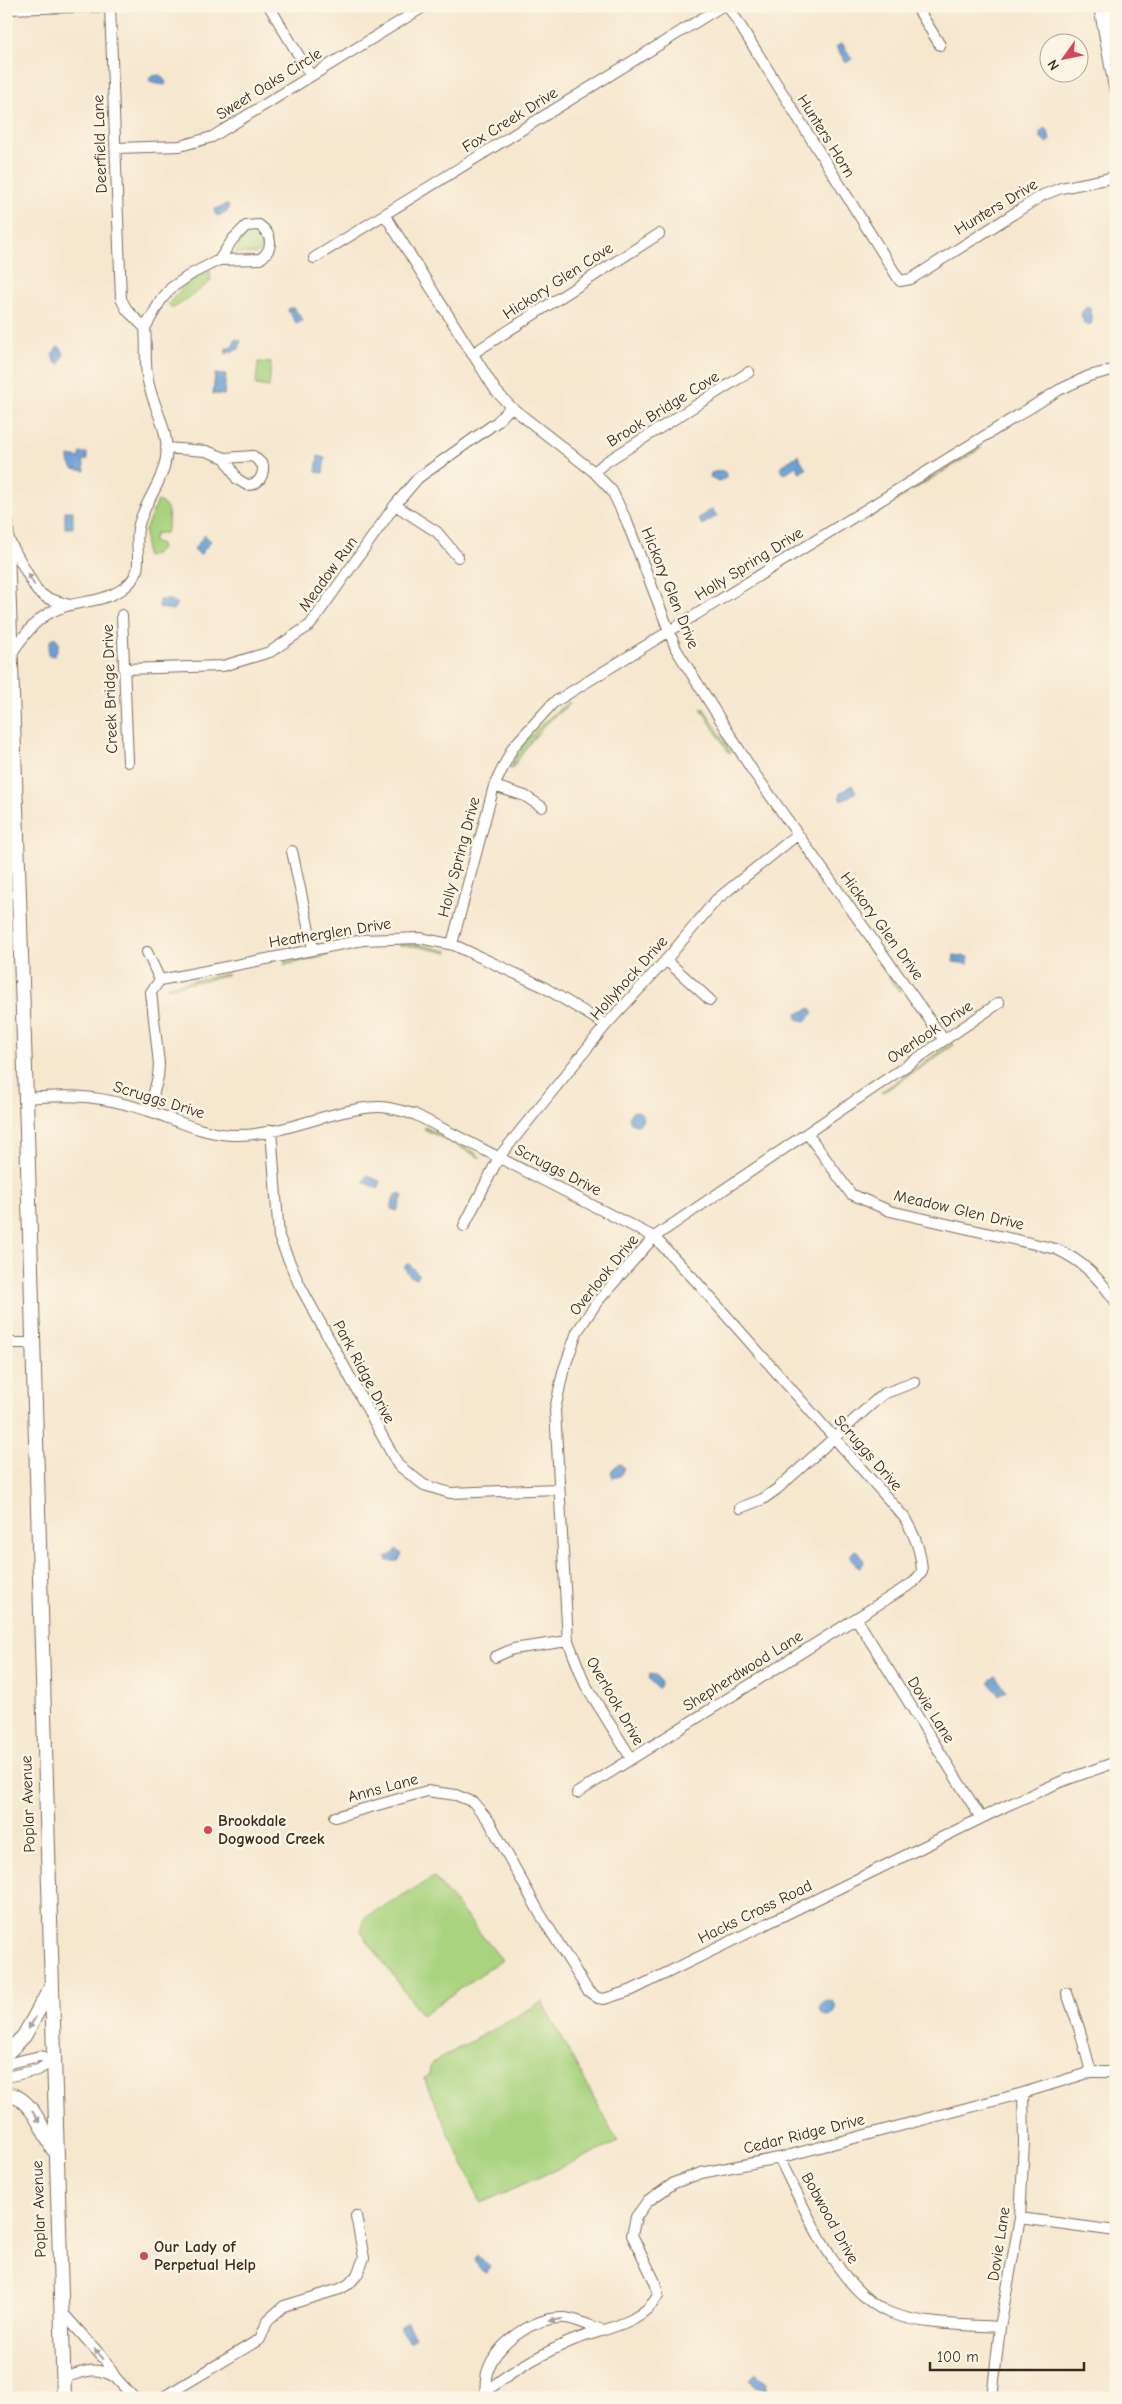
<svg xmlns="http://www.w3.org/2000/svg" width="1122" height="2404" viewBox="0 0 1122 2404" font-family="'Comic Neue',sans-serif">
<rect width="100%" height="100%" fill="#fcf5e5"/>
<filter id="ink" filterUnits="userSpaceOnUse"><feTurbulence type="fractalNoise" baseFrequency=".02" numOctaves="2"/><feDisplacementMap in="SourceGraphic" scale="10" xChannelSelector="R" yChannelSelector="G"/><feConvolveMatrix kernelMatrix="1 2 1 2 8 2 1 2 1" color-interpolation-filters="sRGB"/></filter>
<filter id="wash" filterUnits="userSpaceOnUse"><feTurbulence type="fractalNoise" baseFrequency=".0096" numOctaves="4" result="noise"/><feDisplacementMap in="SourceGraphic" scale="20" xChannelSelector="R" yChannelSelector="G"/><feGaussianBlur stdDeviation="1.12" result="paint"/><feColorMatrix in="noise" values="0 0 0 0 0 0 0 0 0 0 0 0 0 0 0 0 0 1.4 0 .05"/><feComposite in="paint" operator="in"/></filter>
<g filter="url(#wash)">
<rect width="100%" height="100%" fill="#f6e7cf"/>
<path fill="#a9d37f" stroke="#727e4e" d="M254,232l5,3 4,5 -3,12 -5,2 -19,-1 8,-17z
M210,271l1,10c-7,5 -32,25 -38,27l-5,-4 19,-21z
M258,362l13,1 -2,24 -13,-2z
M981,447l1,1 -69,42 -1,-1z
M906,493l1,1 -38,24 -1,-2z
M158,501c14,6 11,19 8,32h-10l-3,8 8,3v4l-7,7 -8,2 -1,-27z
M569,702l1,2c-25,17 -42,40 -59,66 3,-23 40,-55 58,-68z
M703,707l28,45 -2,1 -28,-45z
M398,943l24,2 26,6v2l-29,-6 -21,-2z
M868,944l33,46 -2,2 -33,-47z
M328,954v2l-43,9 -1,-3z
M227,974v2l-61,12 5,-3z
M953,1043l1,2 -72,48 -1,-1z
M425,1127l49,25 7,6 -57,-29z
M434,1877l68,83 -80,55 -61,-83 4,-15z
M542,2002l76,140 -137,61 -57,-124 5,-2 1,-13z"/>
<path fill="#689fd6" stroke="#52647a" d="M842,43l10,16 -6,4 -10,-16z
M160,75l6,7 -1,3 -13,-2 -3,-3 2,-4z
M1044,128l4,3 2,10 -3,2 -7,-6v-5z
M225,204l4,2 -2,6 -9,4 -3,-2v-5l7,-2z
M1086,307h4l2,16 -4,3 -4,-3 -3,-9z
M289,308h5l9,12 -6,4 -9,-13z
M236,339l5,2 -2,8 -13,5 -1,-5 8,-3z
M58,347l3,1 3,6 -5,11 -5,-4 -2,-7z
M215,374l11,1 -2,20 -11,-1z
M80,453h7v7h-4l2,11 -12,-2 -4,-7v-6l11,2z
M798,455l8,14 -6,4 -4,-7 -12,8 -4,-7z
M318,456l7,2 -2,15 -7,-1z
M723,470l3,4v4l-7,3 -9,-4 1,-4z
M712,509l5,7 -15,9 -4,-7z
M65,511h8v17h-8z
M205,535l6,6 -11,14 -6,-6z
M159,600h11l7,4 -4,6 -14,-2z
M55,637l4,6 -4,13 -7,-1 2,-14z
M852,785l4,7 -12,8h-4v-7z
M954,955l15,2 -1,7 -15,-2z
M811,1008l3,5 -9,8 -8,-2v-5z
M629 1118a7 7 0 1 1 14 0a7 7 0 1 1-14 0Z
M367,1175l14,7 -3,7 -14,-7z
M398,1193l5,3 -6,15 -6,-2 3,-12z
M408,1263l11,11 -2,4c-5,1 -13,-7 -12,-12z
M621,1464l3,4 -4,8 -7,2 -2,-7 6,-6z
M397,1549l5,5 -4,7h-11l-1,-4 7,-3z
M855,1550l3,1 6,10 -4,6 -3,-1 -7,-11z
M650,1674l6,1 5,8 -1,4 -3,1 -8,-9z
M996,1676l10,15 -7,5 -10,-15z
M820 2008a8 8 0 1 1 16 0a8 8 0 1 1-16 0Z
M478,2255l12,12 -4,6c-6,-2 -9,-9 -11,-15z
M408,2322l8,15 -7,5 -9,-15z
M756,2373l4,6 7,3 -1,8 -11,-3 -5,-8z"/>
</g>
<g filter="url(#ink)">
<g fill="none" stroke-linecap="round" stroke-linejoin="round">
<g stroke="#7c6c5c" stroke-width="12">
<path id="minor" d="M269,6l42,70
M728,6l172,275 11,-2 132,-84 18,-7 55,-11
M916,6l24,39
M6,9l104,-3
M1103,17l13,-6
M116,148l64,-2 32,-9 213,-131
M385,215l111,176 15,16 83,65 18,19 15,31 49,127 76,121 192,270
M314,258l408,-252
M145,328l16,-28 10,-12 22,-15 26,-13 41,-1c14,-10 13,-24 -1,-34l-13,1 -13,13 -14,21
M472,354l187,-120
M166,448l40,3 19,7 12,21 10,6c12,0 17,-9 16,-20l-10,-9 -28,2
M594,472l12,-10 143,-90
M395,505l42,27 21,25
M7,537l30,54 10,7 22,7
M122,615l6,147
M11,654c16,-23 30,-43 59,-49 18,-4 35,-5 51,-15 27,-18 13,-36 17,-62 5,-24 24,-44 28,-70 4,-28 -13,-51 -18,-77 -4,-18 -1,-35 -3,-53l-18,-18 -6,-11 -11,-293
M124,669l99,-3 47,-14 40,-27 85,-120 23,-27 79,-56 14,-15
M494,786l31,10 17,11
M292,851l21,98
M452,944l42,-158 19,-39 40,-44 506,-313 30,-14 27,-7
M147,952l13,28 -9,12 8,72 -1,13 -9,34
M666,960l44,40
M160,980l203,-40 57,-2 34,7 88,41 64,39
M26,1098c49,-4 76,-2 123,13 27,9 54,23 84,24 47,2 97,-26 144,-28 12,-1 26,5 37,7l240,123 40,42 210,238c11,19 17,33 18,55l-8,10 -337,211
M271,1130l8,107 19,45 100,183 26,20 26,8 108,-4
M807,1133l44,61 39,17 166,38c27,12 43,29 60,53
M464,1226l35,-69 107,-132 60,-65 50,-60 81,-65
M6,1343h27
M740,1508l23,-9 14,-10 106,-95 32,-12
M856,1618l125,200
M495,1657l18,-8 55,-8
M631,1758l-46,-74 -17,-43 -13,-231 8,-38 14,-40 20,-30 57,-65 345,-234
M335,1817l92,-26 29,4 17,7 16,19 50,91 49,79 10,7 6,1 28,-9 374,-184 54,-24 56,-20
M1067,1993l13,38 11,41
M6,2064l34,-8 14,4
M6,2077l32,-7 16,-10
M779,2158c25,48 59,134 111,155 31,12 77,12 110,14
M1020,2218l96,13
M61,2311l44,49 10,17c-20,-12 -31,-5 -52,1
M603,2330c-12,-3 -26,-11 -38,-12 -30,-2 -68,25 -77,52 -3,7 -2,16 -3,23 23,-21 55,-38 84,-51 29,-13 73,-16 89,-47l-3,-13 -23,-47 4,-18 11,-15 27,-19 27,-10 78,-15 244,-65 68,-21h25
M115,2377l19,21
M162,2398l98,-59 8,-19 16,-14 56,-17 9,-5 8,-9 7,-17 -8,-42
M992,2398l8,-71 20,-109 4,-76 -1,-49"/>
</g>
<g stroke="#7c6c5c" stroke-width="16">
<path id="major" d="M1101,6l15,81
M6,520l20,578 38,1300
M6,2054l18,-18 25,-45
M6,2094c25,2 37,36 47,55"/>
</g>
<use href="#minor" stroke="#fff" stroke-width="10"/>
<use href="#major" stroke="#fff" stroke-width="14"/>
</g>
<defs><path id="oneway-solid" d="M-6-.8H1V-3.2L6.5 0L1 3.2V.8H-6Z" transform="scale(1.25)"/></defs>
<g fill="#a79f9a">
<use href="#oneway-solid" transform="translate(31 579) rotate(-118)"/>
<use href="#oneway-solid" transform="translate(32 2023) rotate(122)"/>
<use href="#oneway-solid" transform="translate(36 2117) rotate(57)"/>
<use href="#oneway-solid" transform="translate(556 2320) rotate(170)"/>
<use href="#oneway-solid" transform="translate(99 2354) rotate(-132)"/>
</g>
</g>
<g fill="#d1495b" stroke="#fcf5e5" stroke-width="2">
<circle cx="208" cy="1830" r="5"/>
<circle cx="144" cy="2256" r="5"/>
</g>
<g text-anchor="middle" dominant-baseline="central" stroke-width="5" stroke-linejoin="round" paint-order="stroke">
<g font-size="16" fill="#3b2a1e" stroke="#fcf5e5">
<text transform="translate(269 84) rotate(-32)">Sweet Oaks Circle</text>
<text transform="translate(510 120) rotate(-32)">Fox Creek Drive</text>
<text transform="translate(826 136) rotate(58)">Hunters Horn</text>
<text transform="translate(100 144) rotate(-92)">Deerfield Lane</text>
<text transform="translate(996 207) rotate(-31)">Hunters Drive</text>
<text transform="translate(558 281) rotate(-33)">Hickory Glen Cove</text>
<text transform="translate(663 409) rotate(-32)">Brook Bridge Cove</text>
<text transform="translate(749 564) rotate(-32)">Holly Spring Drive</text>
<text transform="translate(328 574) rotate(-54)">Meadow Run</text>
<text transform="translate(670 588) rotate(68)">Hickory Glen Drive</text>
<text transform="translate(110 689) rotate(-92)">Creek Bridge Drive</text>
<text transform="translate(459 857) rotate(-75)">Holly Spring Drive</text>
<text transform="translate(882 926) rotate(54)">Hickory Glen Drive</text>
<text transform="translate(330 933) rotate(-9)">Heatherglen Drive</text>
<text transform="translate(629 978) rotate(-48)">Hollyhock Drive</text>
<text transform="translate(930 1032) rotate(-34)">Overlook Drive</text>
<text transform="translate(159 1100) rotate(17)">Scruggs Drive</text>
<text transform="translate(558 1170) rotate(27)">Scruggs Drive</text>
<text transform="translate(959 1210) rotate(13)">Meadow Glen Drive</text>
<text transform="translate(604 1275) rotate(-51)">Overlook Drive</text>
<text transform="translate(364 1372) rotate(62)">Park Ridge Drive</text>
<text transform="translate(868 1453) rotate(49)">Scruggs Drive</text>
<text transform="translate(743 1671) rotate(-32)">Shepherdwood Lane</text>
<text transform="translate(615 1701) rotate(60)">Overlook Drive</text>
<text transform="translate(931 1710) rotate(58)">Dovie Lane</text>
<text transform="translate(383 1788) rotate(-15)">Anns Lane</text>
<text transform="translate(28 1804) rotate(-92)">Poplar Avenue</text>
<text transform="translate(755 1912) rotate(-26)">Hacks Cross Road</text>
<text transform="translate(804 2134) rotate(-14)">Cedar Ridge Drive</text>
<text transform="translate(39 2209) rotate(-92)">Poplar Avenue</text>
<text transform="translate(830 2218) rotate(61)">Bobwood Drive</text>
<text transform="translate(999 2244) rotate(-81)">Dovie Lane</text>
</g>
<g font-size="16" font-weight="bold" fill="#3b2a1e" stroke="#fcf5e5" text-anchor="start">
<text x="218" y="1821">Brookdale<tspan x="218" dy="18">Dogwood Creek</tspan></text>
<text x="154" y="2247">Our Lady of<tspan x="154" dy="18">Perpetual Help</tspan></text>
</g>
</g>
<rect width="1122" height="2404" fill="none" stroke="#fcf5e5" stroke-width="25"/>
<g transform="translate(1064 58) rotate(237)"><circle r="24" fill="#fcf5e5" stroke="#afa495"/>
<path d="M0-4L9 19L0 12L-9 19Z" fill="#d1495b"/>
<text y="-8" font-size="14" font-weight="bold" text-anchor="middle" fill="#3b2a1e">N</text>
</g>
<path d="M930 2362v8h154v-8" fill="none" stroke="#3b2a1e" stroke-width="2.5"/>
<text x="937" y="2362" font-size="15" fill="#3b2a1e" stroke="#fcf5e5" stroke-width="4" paint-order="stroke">100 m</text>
</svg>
